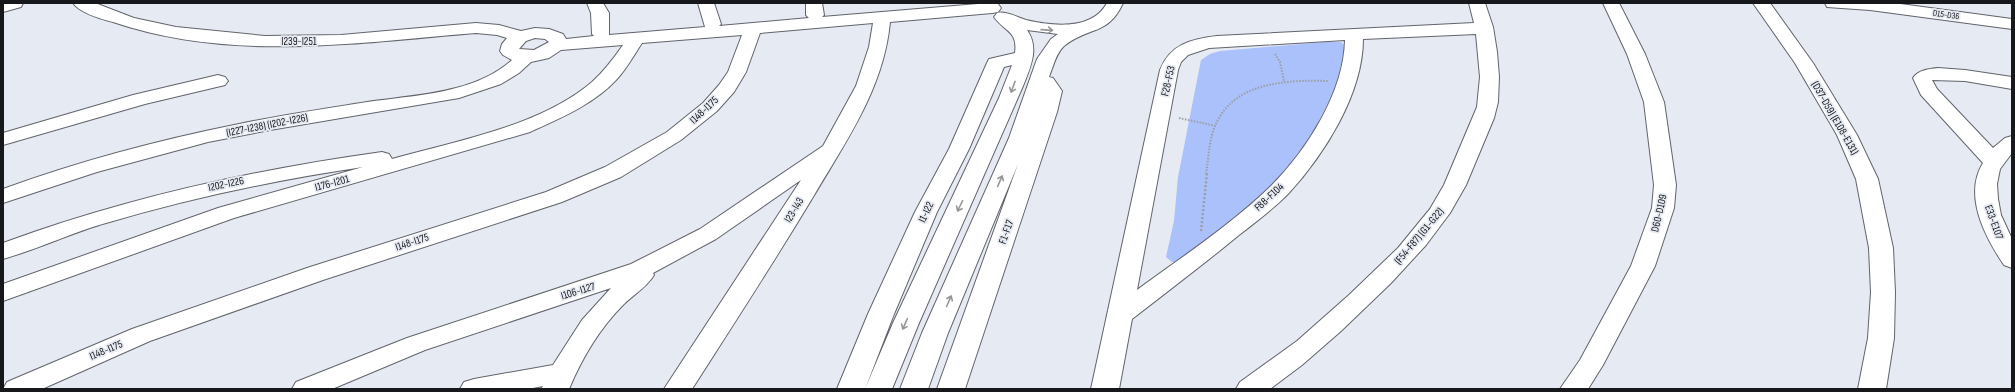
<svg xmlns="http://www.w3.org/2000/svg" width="2015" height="392" viewBox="0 0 2015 392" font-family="'Sofia Sans Condensed',sans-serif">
<rect width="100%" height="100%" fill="#e6eaf2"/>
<path fill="#aac1fb" d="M1325,42h16l4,4 -9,42 -24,46 -28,40 -53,52 -49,37 -10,-1 -6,-5 8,-36 4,-44 23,-117 9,-6 10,-3z"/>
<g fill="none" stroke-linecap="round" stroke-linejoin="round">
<g stroke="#61646b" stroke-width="2">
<path id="minor" d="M3,3h20l-2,4 -18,5z
M73,3h22l39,15 42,9 89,9 76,-1 135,-12 23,2 22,6 14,-3 14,1 14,5 3,5 28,-3 -2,-2 -1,-21 -4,-10h16l6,10v22l96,-8 -7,-24h16l7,21 -2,2 90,-8 -3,-3v-12h16l2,12 -2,2 168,-14 8,1 3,4 -3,4 -6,1 -102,9c-6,66 -44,119 -77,175 -39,65 -80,128 -121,192h-28l137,-209 -85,59 -63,34 1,2c-7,12 -21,20 -31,30 -24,24 -41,53 -54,84h-28l2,-3 -15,3h-68l4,-7 10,-3 79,-14 29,-45 29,-32 -186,62 -93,39h-40l4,-7 111,-44 224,-74 69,-35 123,-83 33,-60 13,-39 4,-24 -113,10 -14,39 -12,20 -17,19 -36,29 -60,37 -59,25 -239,78 -173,61 -108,48h-39l4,-7 125,-53 175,-61 239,-76 59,-25 62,-35 36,-29 16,-18 9,-13 14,-37 -100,8c-8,12 -15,25 -25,36 -23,25 -56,39 -87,53l-296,86 -231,83v-17l215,-76 145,-41c-87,13 -173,31 -257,56 -35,10 -68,26 -103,36v-16c123,-45 249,-73 379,-91l7,2 3,5c64,-18 149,-33 200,-77 12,-11 22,-24 31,-37l-62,5 -12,8 -18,4 -12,11 -18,11 -42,14 -189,32 -62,12 -111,30 -94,31v-14c77,-28 156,-49 236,-65 42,-9 85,-15 128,-22 48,-7 107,-8 145,-42l-9,-5 -3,-4 2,-7 5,-6 -10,-3 -21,-2c-121,10 -245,29 -363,-11 -12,-3 -33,-9 -40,-19zM535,38l10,1 4,3 -15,8 -15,-1 7,-8z
M1107,3h16c-15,33 -34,23 -59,43 -8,7 -11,21 -15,31l4,1 9,13 -5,21 -92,277h-28l81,-225 -70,169 -20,56h-28l22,-56 87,-195 28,-79 14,-20 7,-5 -31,-4c13,18 3,38 -4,56l-104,237 -27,66h-55l31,-75 47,-102 34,-63 38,-86 2,-4 26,-6c3,-22 -10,-21 -21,-36l3,-4c10,-2 19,4 29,7 26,6 66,11 81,-17zM1012,65l-13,33 -106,225 -28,66 29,-75 43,-102 32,-63 35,-82z
M1469,3h16l8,24 4,25 2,25 -1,25 -4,16 -28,67 -16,28 -24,32 -35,38 -50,48 -39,34 -32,24h-34l4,-7 57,-41 52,-46 49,-47 32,-39 14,-24 33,-78 3,-30 -4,-43 -113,5c0,55 -39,116 -75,155 -15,15 -32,28 -49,41 -35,29 -71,56 -107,84l-13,70h-28l69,-319c10,-26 32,-31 57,-34l257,-13zM1345,40c-1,52 -38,110 -74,146 -39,38 -89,71 -134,104l41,-220 3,-8 7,-7 21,-7z
M1603,3h16l26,51 19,48 12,83 -2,23 -19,58 -52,99 -15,24h-28l20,-29 51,-94 21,-58 2,-23 -10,-83 -17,-48z
M1753,3h17l43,60 44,72 21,44 15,69 2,44 -1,46 -8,51h-28l10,-51 3,-46 -2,-44 -13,-69 -19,-44 -42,-72z
M1825,3h68l119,16v10l-142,-19 -43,-3z
M1938,68l27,2 47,7v12l-47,-8 -33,-1 5,9 56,59 12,-10 7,-2v17l-12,16 -3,15 1,15 3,16 11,24v29l-8,-3c-19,-28 -41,-70 -21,-102l-62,-68 -8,-17c5,-8 16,-9 25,-10z
M218,75l7,2 3,4 -3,4 -80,19 -142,41v-12l130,-38z"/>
</g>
<path stroke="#9b9ea4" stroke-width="2" stroke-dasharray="1.5 1.5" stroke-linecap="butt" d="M1275,54l5,8 4,19
M1179,118l37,8
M1206,174c3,-18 3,-39 12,-54 20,-39 72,-40 110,-39"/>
<path stroke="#9b9ea4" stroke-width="2.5" stroke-dasharray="2 2" stroke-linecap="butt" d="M1201,231l6,-58"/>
<use href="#minor" fill="#fff" fill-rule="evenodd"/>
</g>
<defs><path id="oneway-shaft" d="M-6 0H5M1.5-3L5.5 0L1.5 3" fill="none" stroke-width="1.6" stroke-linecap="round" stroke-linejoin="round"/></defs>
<g stroke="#979798">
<use href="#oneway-shaft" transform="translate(1047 30) rotate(4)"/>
<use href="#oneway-shaft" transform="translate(1013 87) rotate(110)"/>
<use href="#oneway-shaft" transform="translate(1000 181) rotate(-67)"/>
<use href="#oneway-shaft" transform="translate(960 206) rotate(116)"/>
<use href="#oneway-shaft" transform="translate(949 301) rotate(-67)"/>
<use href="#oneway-shaft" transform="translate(905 324) rotate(114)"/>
</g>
<g text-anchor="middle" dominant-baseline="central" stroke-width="3.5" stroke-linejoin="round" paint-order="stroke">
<g font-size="9" fill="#17181b" stroke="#e6eaf2">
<text transform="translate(1946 15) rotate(8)">D15-D36</text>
</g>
<g font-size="11" fill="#17181b" stroke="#e6eaf2">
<text x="299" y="41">I239-I251</text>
<text transform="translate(1168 81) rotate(-77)">F28-F53</text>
<text transform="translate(704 110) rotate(-43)">I148-I175</text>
<text transform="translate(1835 118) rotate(60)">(D37-D59) (E108-E131)</text>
<text transform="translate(267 125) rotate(-11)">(I227-I238) (I202-I226)</text>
<text transform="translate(332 183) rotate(-15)">I176-I201</text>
<text transform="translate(226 184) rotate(-12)">I202-I226</text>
<text transform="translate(1269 197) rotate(-43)">F88-F104</text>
<text transform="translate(794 210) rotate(-59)">I23-I43</text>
<text transform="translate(926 212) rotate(-64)">I1-I22</text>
<text transform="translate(1659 213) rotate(-77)">D60-D109</text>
<text transform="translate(1994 222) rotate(70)">E33-E107</text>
<text transform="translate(1006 232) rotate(-71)">F1-F17</text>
<text transform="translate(1419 236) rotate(-50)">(F54-F87) (G1-G22)</text>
<text transform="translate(412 242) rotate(-18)">I148-I175</text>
<text transform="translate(578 291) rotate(-17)">I106-I127</text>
<text transform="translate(106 350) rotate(-23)">I148-I175</text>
</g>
</g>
<rect width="2015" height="392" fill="none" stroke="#17181b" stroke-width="8"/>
</svg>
